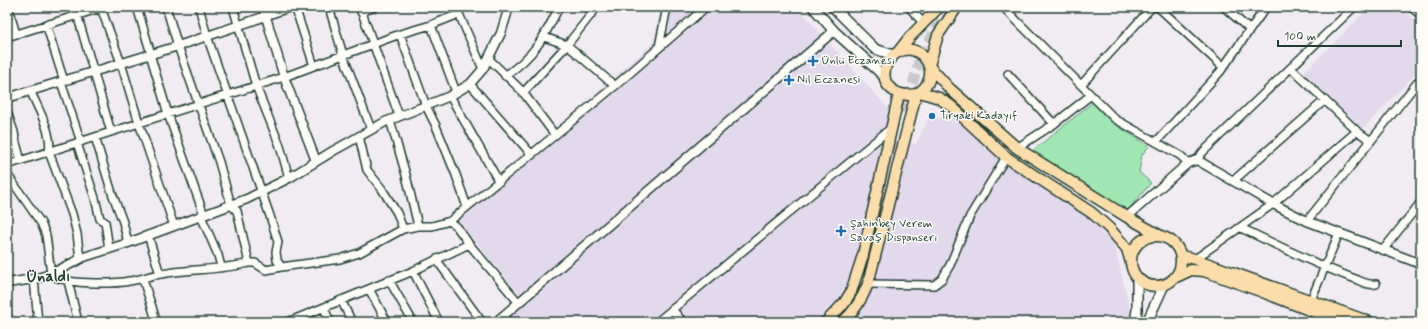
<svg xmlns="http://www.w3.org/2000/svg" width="1428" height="329" viewBox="0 0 1428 329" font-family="Mynerve,sans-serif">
<rect width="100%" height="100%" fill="#f1ecf2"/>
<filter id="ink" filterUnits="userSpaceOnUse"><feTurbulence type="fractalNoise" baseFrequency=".025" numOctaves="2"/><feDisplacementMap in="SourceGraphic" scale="8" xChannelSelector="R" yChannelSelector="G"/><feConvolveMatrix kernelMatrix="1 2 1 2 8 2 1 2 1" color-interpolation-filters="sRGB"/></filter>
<g filter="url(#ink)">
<path fill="#e3d9ec" d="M661,7h136l98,109 -9,24 30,4 13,-27 25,2 157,112 22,91h-642l30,-26 -65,-77 197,-176z
M1370,7h30l21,17v44l-58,61 -59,-57z"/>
<path fill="#a0e7b4" stroke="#609274" d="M1093,102l20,21 36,23 -7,9 -3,17 12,11 -24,28 -96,-59z"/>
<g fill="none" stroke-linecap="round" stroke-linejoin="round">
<path stroke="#c7c9cc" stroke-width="10" stroke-dasharray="10 5" stroke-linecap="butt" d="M905,113l13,-49 18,-37 15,-20"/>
<g stroke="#1f3d34" stroke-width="10">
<path id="minor" d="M8,7l8,27
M75,7l36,125
M137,7l14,47
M166,7l12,39 41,116 12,43 6,6 12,52
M199,7l8,29 63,180 8,26 -2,10 1,8 4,7
M233,7l23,79 24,60 9,32
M295,7l19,59
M329,7l14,48 28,74
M360,7l39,109
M457,7l2,7 24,55
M909,7l14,16
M1003,7l112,112 66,37 7,7
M1158,7l65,60
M1224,7l26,23
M1411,7l10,8
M101,8l20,55 18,60 35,103
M361,12l14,-5
M266,16l25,-9
M46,24l18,57
M431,25l25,67
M400,34l26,72 10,20 20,49 11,32
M7,37l97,-30
M544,37l23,8 48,41
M659,47l8,-40
M150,54l18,60 36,101
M489,59l33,32 33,44
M1291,68l66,63 14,10
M1008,74l46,50
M505,76c29,-20 39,-38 54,-69
M61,82l20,60
M470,84l62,71
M1081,85l71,-78
M31,92c7,17 22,41 18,60l23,62 5,20 3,25
M523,93l44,-48 30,-38
M450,96l49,86
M7,112l7,20 1,7 6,22
M390,120l16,55 12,51
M359,136l8,34 15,19 15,24 6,16
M95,137l17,56 11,29 5,21
M1156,142l64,-70 46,-65
M77,143l18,55 5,21 5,3 4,27
M1017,148l37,-24 37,-29
M1197,160l6,-8 151,-145
M7,165l277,-88 116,-43 31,-9 28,-11
M7,174l34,49 5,12 5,39c10,11 63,10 78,7 11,-1 21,-6 32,-7 29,-5 60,-4 88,-11h6l11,7 15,-3 59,-8 19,-6 44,-24 15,-3h14l18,-5 165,-135 91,-79
M1233,181l92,-81
M201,216l17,39 3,12
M450,221l7,6 12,17 50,59
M1307,221l114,-143
M1241,228c36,17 71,35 109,49 10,3 16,9 26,7
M148,235l12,39
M1383,250l38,-48
M436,259l46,63
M1195,259l78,-55 84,-73
M413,271l26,51
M34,279l4,43
M143,279c4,15 10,28 13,43
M389,280l24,42
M68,281l10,41
M868,284l66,1 8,-6 8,-14 20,-49 36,-59
M369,289l18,33
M341,300l11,22
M1311,300l28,-67
M324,308l6,14
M672,309l11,13
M7,313l1,9
M288,322l125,-51 56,-27
M657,322l234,-194"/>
</g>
<g stroke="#1f3d34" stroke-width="11">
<path id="tertiary" d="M263,7l21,70 32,84
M7,98l171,-52 88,-30
M1127,217l61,-54 9,-3 76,44 34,17 114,43
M7,283l27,-4 17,-5 33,-17 44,-14 119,-44 42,-21 44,-27 52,-29 65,-26 20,-12 13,-15 18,-36 8,-26
M496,322l338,-291"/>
</g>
<g stroke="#1f3d34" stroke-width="12">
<path id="secondary" d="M813,7l21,24 51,46
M833,7l42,42 18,6
M1135,322l2,-12v-32
M1147,322l17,-37"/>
</g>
<g stroke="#1f3d34" stroke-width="13">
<path id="primary" d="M898,52l11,-14 30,-31
M929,65l9,-30 19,-28
M930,67l20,22 67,59 110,69 34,19
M920,92l19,6 12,8 55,51 86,56 17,15 18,21 4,14
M1131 261a25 25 0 1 1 50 0a25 25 0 1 1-50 0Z
M1181,256l14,3 14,5 161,58
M1176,277l15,-7 13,1 56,20 80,31
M843,305l8,-13 12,-37 36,-161
M826,322l20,-21
M843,322c12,-11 19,-23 25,-38l48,-190c31,-16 5,-58 -21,-40 -4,3 -7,6 -9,12 -7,20 11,32 30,28"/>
</g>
<use href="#minor" stroke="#fdfcf7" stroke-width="7"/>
<use href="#tertiary" stroke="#fdfcf7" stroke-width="8"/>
<use href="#secondary" stroke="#fdfcf7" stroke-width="9"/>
<use href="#primary" stroke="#faddab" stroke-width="10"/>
</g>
</g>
<g fill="#1f6fb2" stroke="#fdfcf7" stroke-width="1.5">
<path d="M811 55h4v4h4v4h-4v4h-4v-4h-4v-4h4z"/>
<path d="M787 74h4v4h4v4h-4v4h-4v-4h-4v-4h4z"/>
<circle cx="932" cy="116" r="4"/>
<path d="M839 225h4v4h4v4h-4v4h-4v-4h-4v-4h4z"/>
</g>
<g text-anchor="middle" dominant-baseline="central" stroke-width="3" stroke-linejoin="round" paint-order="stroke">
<g font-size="12" fill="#1f3d34" stroke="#fdfcf7" text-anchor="start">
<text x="821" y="61">Ünlü Eczanesi</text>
<text x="797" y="80">Nil Eczanesi</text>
<text x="940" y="116">Tiryaki Kadayıf</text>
<text x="850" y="224">Şahinbey Verem<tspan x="850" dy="14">Savaş Dispanseri</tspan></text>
</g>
<g font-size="16" font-weight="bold" fill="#1f3d34" stroke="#fdfcf7">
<text x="48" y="276">Ünaldı</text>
</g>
</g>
<rect width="1428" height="329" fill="none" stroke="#fdfcf7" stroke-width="24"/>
<rect x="12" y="12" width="1404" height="305" fill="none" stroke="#1f3d34" stroke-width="1.5" filter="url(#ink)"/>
<path d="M1278 40v6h123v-6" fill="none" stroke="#1f3d34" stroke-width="2"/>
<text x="1284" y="40" font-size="12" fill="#1f3d34" stroke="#fdfcf7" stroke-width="3" paint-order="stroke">100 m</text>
</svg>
